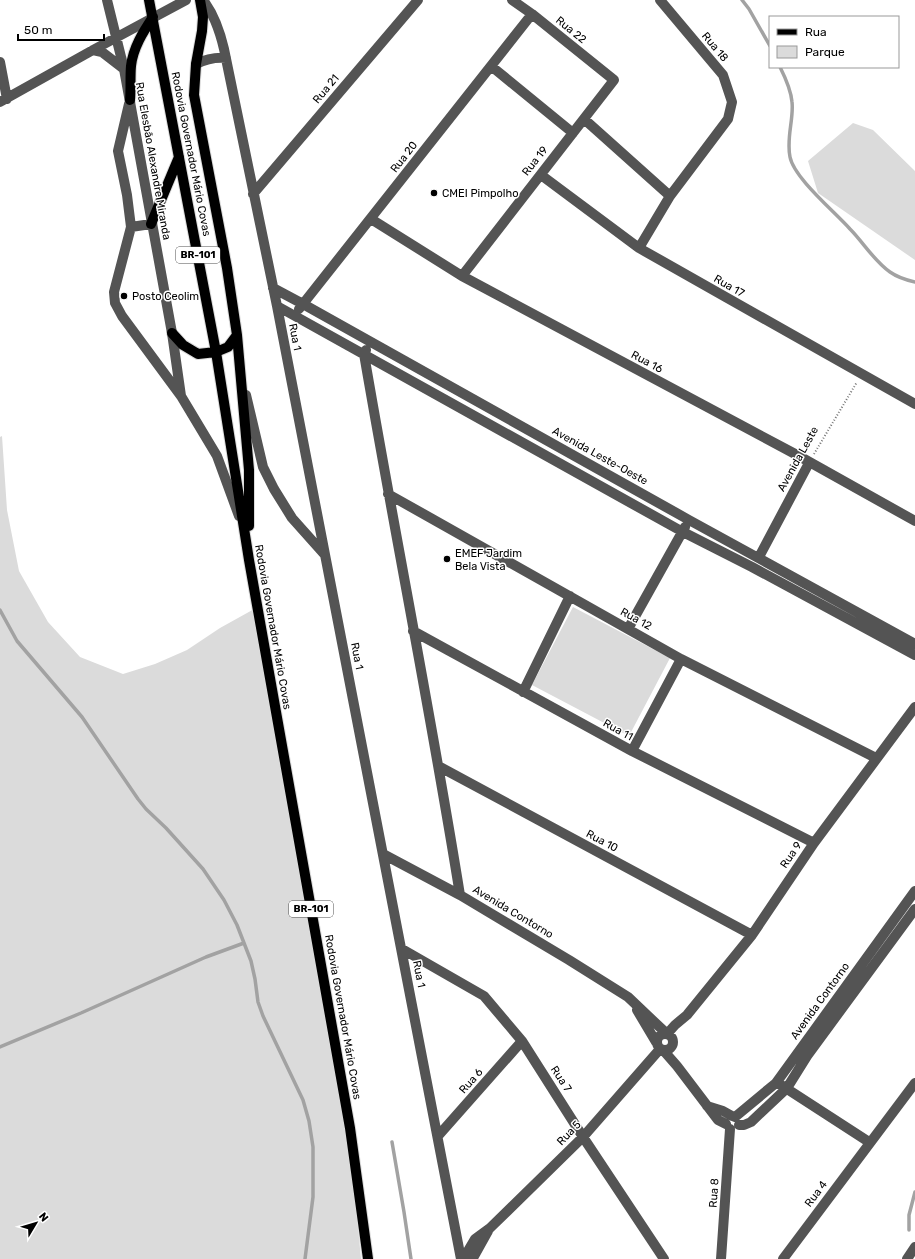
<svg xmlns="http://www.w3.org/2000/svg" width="915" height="1259" viewBox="0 0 915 1259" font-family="Rubik,sans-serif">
<rect width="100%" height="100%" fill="#fff"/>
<path fill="#dbdbdb" d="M853,123l20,7 42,41v89l-97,-67 -10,-32z
M2,436l5,74 12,61 29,51 32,35 43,17 32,-10 32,-14 33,-22 36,-20 97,566 8,85h-361v-822z
M573,607l97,51 -41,78 -97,-51z"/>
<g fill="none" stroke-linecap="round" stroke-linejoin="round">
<path stroke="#a2a2a2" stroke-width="3.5" d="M742,0l7,9 21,37
M780,67c5,10 11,23 12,35 2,17 -6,36 -2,55 4,21 45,55 60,72 13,13 24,32 40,43 7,5 16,8 25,10
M0,610l17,31 65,76 56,82 8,10 20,19 37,41 21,31 13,25 14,36 4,18 3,23 5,14 40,84 6,21 4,26v50l-8,62
M0,1047l81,-34 125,-56 38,-14
M392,1142l12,70 7,47
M909,1230v-15l6,-23"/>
<g stroke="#dbdbdb" stroke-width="12">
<path id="major" d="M149,0l67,352 33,208 101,568 18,131
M200,0l3,17 -1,14 -6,33 -2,31 33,173 10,67 12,135v56
M130,100c1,-11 0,-23 1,-34 2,-18 12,-34 22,-49
M151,224l28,-67
M172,333l11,12 15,9 18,-2 12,-5 9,-12"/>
</g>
<path stroke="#767676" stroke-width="2" stroke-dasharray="1 2" stroke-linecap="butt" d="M814,454l43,-72"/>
<path stroke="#545454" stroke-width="10" d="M107,0l17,69
M203,0c11,14 17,32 21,49l53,257 184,953
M93,50l9,2 22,17 48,264 9,63 36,60 22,60
M0,62l7,37
M196,64c10,-5 18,-7 30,-6
M491,66l82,67
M0,102l93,-52 93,-50
M129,104l-11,47 9,44 4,32 20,-3
M584,119l86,77
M541,175l98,73 276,156
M253,194l165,-194
M371,219l91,57 335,179 118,66
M131,227l-17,65 1,11 7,13 59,80
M639,248l31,-52 58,-77 4,-17 -9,-27 -63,-75
M462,276l152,-196 -82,-66 -20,-14
M273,288l30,16 386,216 226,124
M277,306l406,226 69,35 163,88
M299,309l233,-295
M366,350l-2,4c31,181 67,360 96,541
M246,395l17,72 11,22 18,29 33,37
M388,494l293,165 195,99
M759,557l50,-94
M628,629l57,-102
M413,631l219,120 182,92
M523,692l47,-96
M632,751l49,-92
M440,767l312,168
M383,854l77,41 109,65 59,37 38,36
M402,949l82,47 38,45 61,96 81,122
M637,1010l19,32
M657 1042a8 8 0 1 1 16 0a8 8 0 1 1-16 0Z
M667,1034l8,-9 12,-10 65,-80 62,-92 101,-136
M663,1050l14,16 41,54 8,4
M781,1085l88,57
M707,1106l16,5 9,5
M735,1117l41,-34 139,-192
M739,1125h5l7,-3 36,-34 20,-32 108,-147
M438,1136l84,-95
M465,1256l10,-17 15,-11 93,-91 77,-88
M473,1258l15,-27
M721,1259l9,-130
M783,1259l132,-176
M907,1259l8,-12"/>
<use href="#major" stroke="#000" stroke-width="10"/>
</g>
<g fill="#000" stroke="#fff" stroke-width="1.5">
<circle cx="434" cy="193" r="4"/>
<circle cx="124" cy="296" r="4"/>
<circle cx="447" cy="559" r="4"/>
</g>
<g text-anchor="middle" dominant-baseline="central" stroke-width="3" stroke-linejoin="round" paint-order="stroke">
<g fill="#fff" stroke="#4c4c4c" stroke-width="1">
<rect x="176" y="247" width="44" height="16" rx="3"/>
<rect x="289" y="901" width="44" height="16" rx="3"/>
</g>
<g font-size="10" font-weight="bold" fill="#000">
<text x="198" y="255">BR-101</text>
<text x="311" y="909">BR-101</text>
</g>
<g font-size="11" fill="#000" stroke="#fff">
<text transform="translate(571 30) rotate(39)">Rua 22</text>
<text transform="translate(715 47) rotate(50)">Rua 18</text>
<text transform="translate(326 89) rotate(-50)">Rua 21</text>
<text transform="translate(191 154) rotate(79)">Rodovia Governador Mário Covas</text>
<text transform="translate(404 157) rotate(-52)">Rua 20</text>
<text transform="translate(153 161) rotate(80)">Rua Elesbão Alexandre Miranda</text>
<text transform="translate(535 161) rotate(-52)">Rua 19</text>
<text transform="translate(729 286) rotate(30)">Rua 17</text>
<text transform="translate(295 337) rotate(79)">Rua 1</text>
<text transform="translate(647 362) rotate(28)">Rua 16</text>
<text transform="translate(600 456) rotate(29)">Avenida Leste-Oeste</text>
<text transform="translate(798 459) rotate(-61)">Avenida Leste</text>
<text transform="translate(636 619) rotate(29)">Rua 12</text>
<text transform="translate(273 627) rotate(80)">Rodovia Governador Mário Covas</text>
<text transform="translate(357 656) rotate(79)">Rua 1</text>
<text transform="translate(618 730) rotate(29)">Rua 11</text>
<text transform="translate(602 841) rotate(28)">Rua 10</text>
<text transform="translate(791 855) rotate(-56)">Rua 9</text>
<text transform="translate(513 912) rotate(31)">Avenida Contorno</text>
<text transform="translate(419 974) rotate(79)">Rua 1</text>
<text transform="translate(820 1001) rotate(-54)">Avenida Contorno</text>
<text transform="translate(343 1017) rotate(80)">Rodovia Governador Mário Covas</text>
<text transform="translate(561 1079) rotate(57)">Rua 7</text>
<text transform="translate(471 1081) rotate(-49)">Rua 6</text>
<text transform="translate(569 1133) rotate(-46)">Rua 5</text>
<text transform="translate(714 1193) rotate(-86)">Rua 8</text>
<text transform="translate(816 1194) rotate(-53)">Rua 4</text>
</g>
<g font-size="11" fill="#000" stroke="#fff" text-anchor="start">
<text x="442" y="193">CMEI Pimpolho</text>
<text x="132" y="296">Posto Ceolim</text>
<text x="455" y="553">EMEF Jardim<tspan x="455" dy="13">Bela Vista</tspan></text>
</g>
</g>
<rect x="769" y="16" width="130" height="52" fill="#ffffff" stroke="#999999"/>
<rect x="777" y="29" width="20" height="6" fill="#000000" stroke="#999999"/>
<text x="805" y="36" font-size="12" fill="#000000">Rua</text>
<rect x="777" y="46" width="20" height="12" fill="#dbdbdb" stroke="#999999"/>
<text x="805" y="56" font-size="12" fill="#000000">Parque</text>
<g transform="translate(36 1223) rotate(52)" stroke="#ffffff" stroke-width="3" paint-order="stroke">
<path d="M0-3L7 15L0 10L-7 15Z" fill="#000000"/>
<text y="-6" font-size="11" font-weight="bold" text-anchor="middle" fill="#000000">N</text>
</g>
<path d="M18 34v6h86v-6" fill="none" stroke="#000000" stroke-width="2"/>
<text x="24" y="34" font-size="12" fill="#000000" stroke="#ffffff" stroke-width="3" paint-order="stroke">50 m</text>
</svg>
